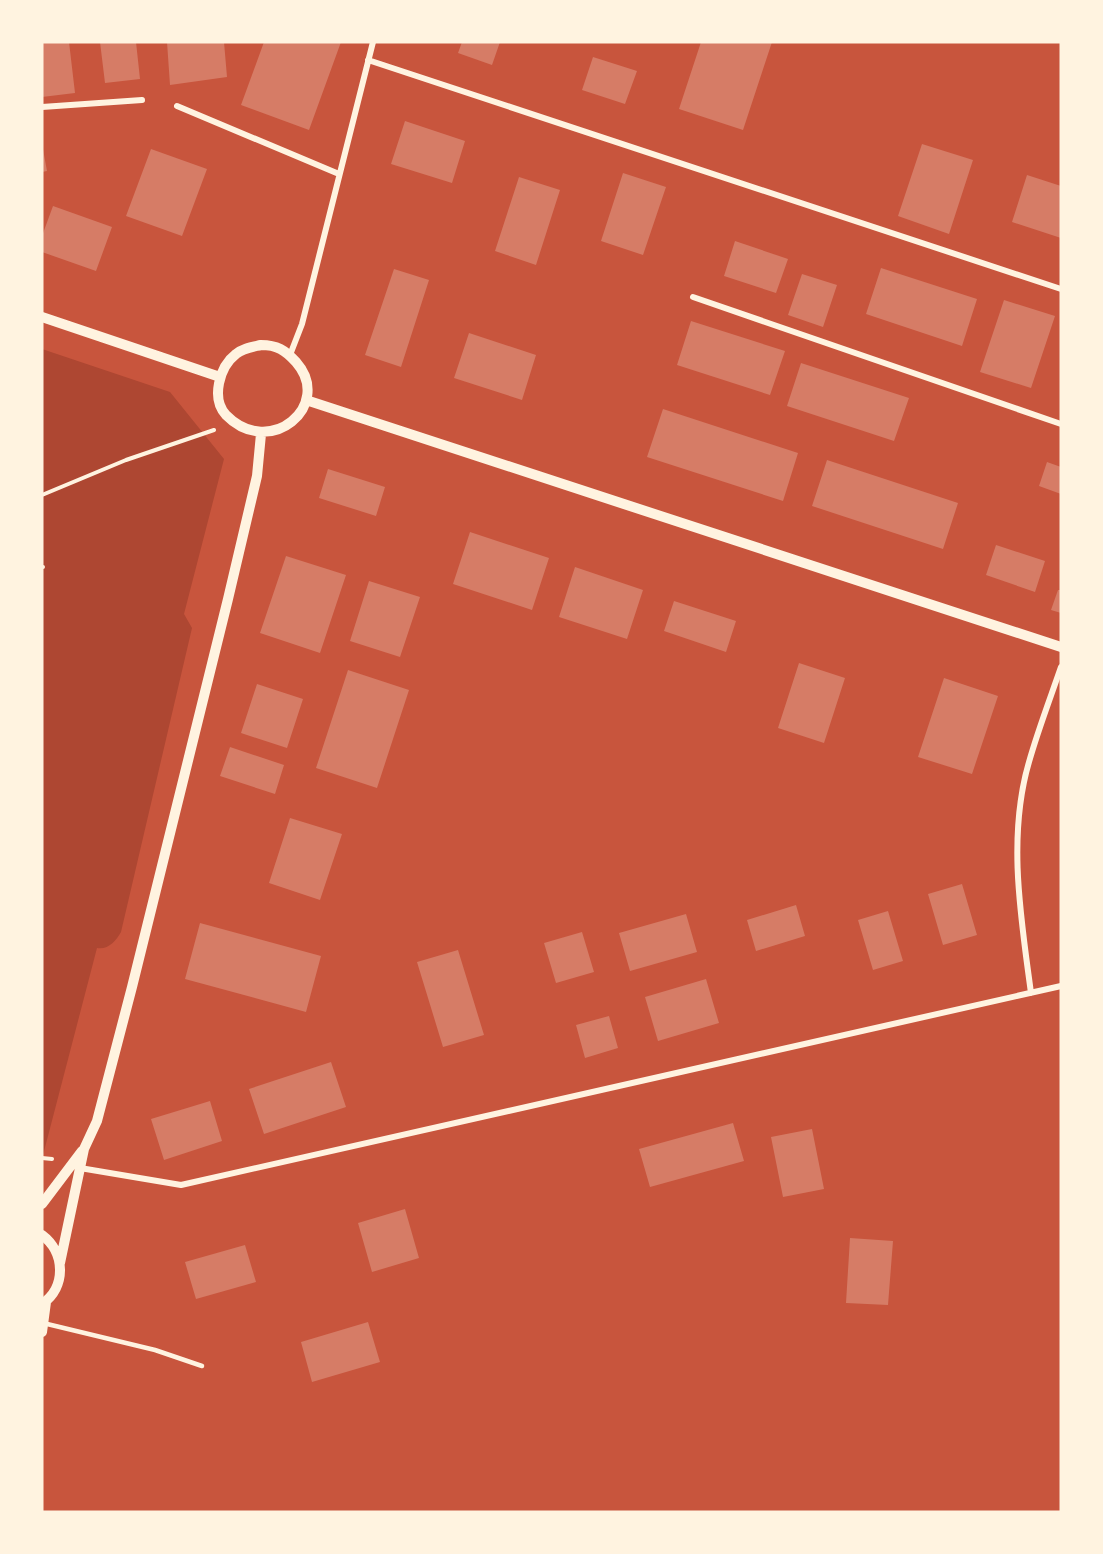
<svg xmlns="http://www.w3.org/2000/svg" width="1103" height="1554" viewBox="0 0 1103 1554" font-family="Jost,sans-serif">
<rect width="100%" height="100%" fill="#c8553d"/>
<path fill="#ae4732" d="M42,349l128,43 54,67 -40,155 8,14 -71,304c-5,9 -13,18 -24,16l-55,211z"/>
<path fill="#d67c66" d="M42,42h27l6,51 -33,4z
M100,42h36l4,37 -35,4z
M167,42h57l3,35 -57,8z
M264,42h77l-32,88 -68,-25z
M462,42h38l-8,23 -34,-12z
M701,42h71l-29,88 -64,-21z
M593,57l44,14 -12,33 -43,-14z
M405,121l60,20 -13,42 -61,-19z
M42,144l5,27 -5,1z
M922,144l51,16 -24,74 -51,-18z
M151,149l56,20 -25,67 -56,-20z
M623,173l43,14 -23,68 -42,-14z
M1027,175l34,11v52l-49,-16z
M519,177l41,13 -24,75 -41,-14z
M53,206l59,21 -16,44 -54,-19v-16z
M735,241l53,18 -12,34 -52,-17z
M881,268l96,31 -15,47 -96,-32z
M394,269l35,11 -28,87 -36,-12z
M802,274l35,11 -14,42 -35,-12z
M1004,300l51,16 -24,72 -51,-16z
M691,321l94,30 -15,44 -93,-30z
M469,333l67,22 -14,45 -68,-22z
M801,363l108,35 -15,43 -107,-35z
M663,409l135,44 -15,48 -136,-44z
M827,460l131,43 -15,46 -131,-43z
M1047,462l14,5v27l-22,-8z
M328,469l57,18 -9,29 -57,-18z
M470,532l79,26 -17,52 -79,-26z
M996,545l49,16 -10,31 -49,-17z
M286,556l60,19 -26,78 -60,-20z
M575,567l68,23 -16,49 -68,-22z
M369,581l51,16 -20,60 -50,-16z
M1058,590h3v23l-10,-3z
M674,601l62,20 -10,31 -62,-21z
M799,663l46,15 -21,65 -46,-15z
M348,670l61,20 -32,98 -61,-20z
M944,678l54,18 -26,78 -54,-17z
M257,684l46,15 -16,49 -46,-15z
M230,747l54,18 -9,29 -55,-18z
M290,818l52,16 -22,66 -51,-17z
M962,884l15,51 -34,10 -15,-51z
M796,905l9,31 -49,15 -9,-31z
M888,911l15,50 -30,9 -15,-50z
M686,914l11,38 -67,19 -11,-38z
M200,923l121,33 -15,56 -121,-33z
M582,932l12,40 -38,11 -12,-40z
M458,950l26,85 -41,12 -26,-85z
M706,979l13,44 -61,18 -13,-44z
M609,1016l9,32 -33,10 -9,-33z
M331,1062l15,45 -82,27 -15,-45z
M210,1101l12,40 -58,19 -13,-41z
M733,1123l11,38 -94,26 -11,-38z
M812,1129l12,60 -41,8 -12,-60z
M405,1209l14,49 -47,14 -14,-49z
M850,1238l43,3 -5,64 -42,-2z
M245,1245l11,37 -60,17 -11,-37z
M368,1322l12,40 -68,20 -11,-40z"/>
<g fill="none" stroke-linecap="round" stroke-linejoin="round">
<path stroke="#fff3e0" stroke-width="4" d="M42,495l84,-35 88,-30
M42,567h1
M42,1158l10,1"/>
<path stroke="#fff3e0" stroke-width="4.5" d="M43,1323l112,27 47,16"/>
<path stroke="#fff3e0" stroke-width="6" d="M368,60l693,229
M177,106l162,68
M42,107l100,-7
M693,297l368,127
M290,355l12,-31 71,-282
M1031,993c-10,-75 -24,-156 -2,-231 9,-32 21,-63 32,-95
M80,1168l101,17 880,-199"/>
<path stroke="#fff3e0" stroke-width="10" d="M42,317l178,60
M261,345c16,0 24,5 35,17 38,43 -26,98 -70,53 -15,-16 -7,-48 10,-61 7,-6 16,-7 25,-9z
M306,400l755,247
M42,1204l40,-53
M42,1235c23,17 25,52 0,69
M60,1263l24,-114 13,-28 35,-134 96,-388 29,-123 4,-42
M42,1332l4,-30"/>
</g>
<rect width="1103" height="1554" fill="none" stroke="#fff3e0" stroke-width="87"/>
</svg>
